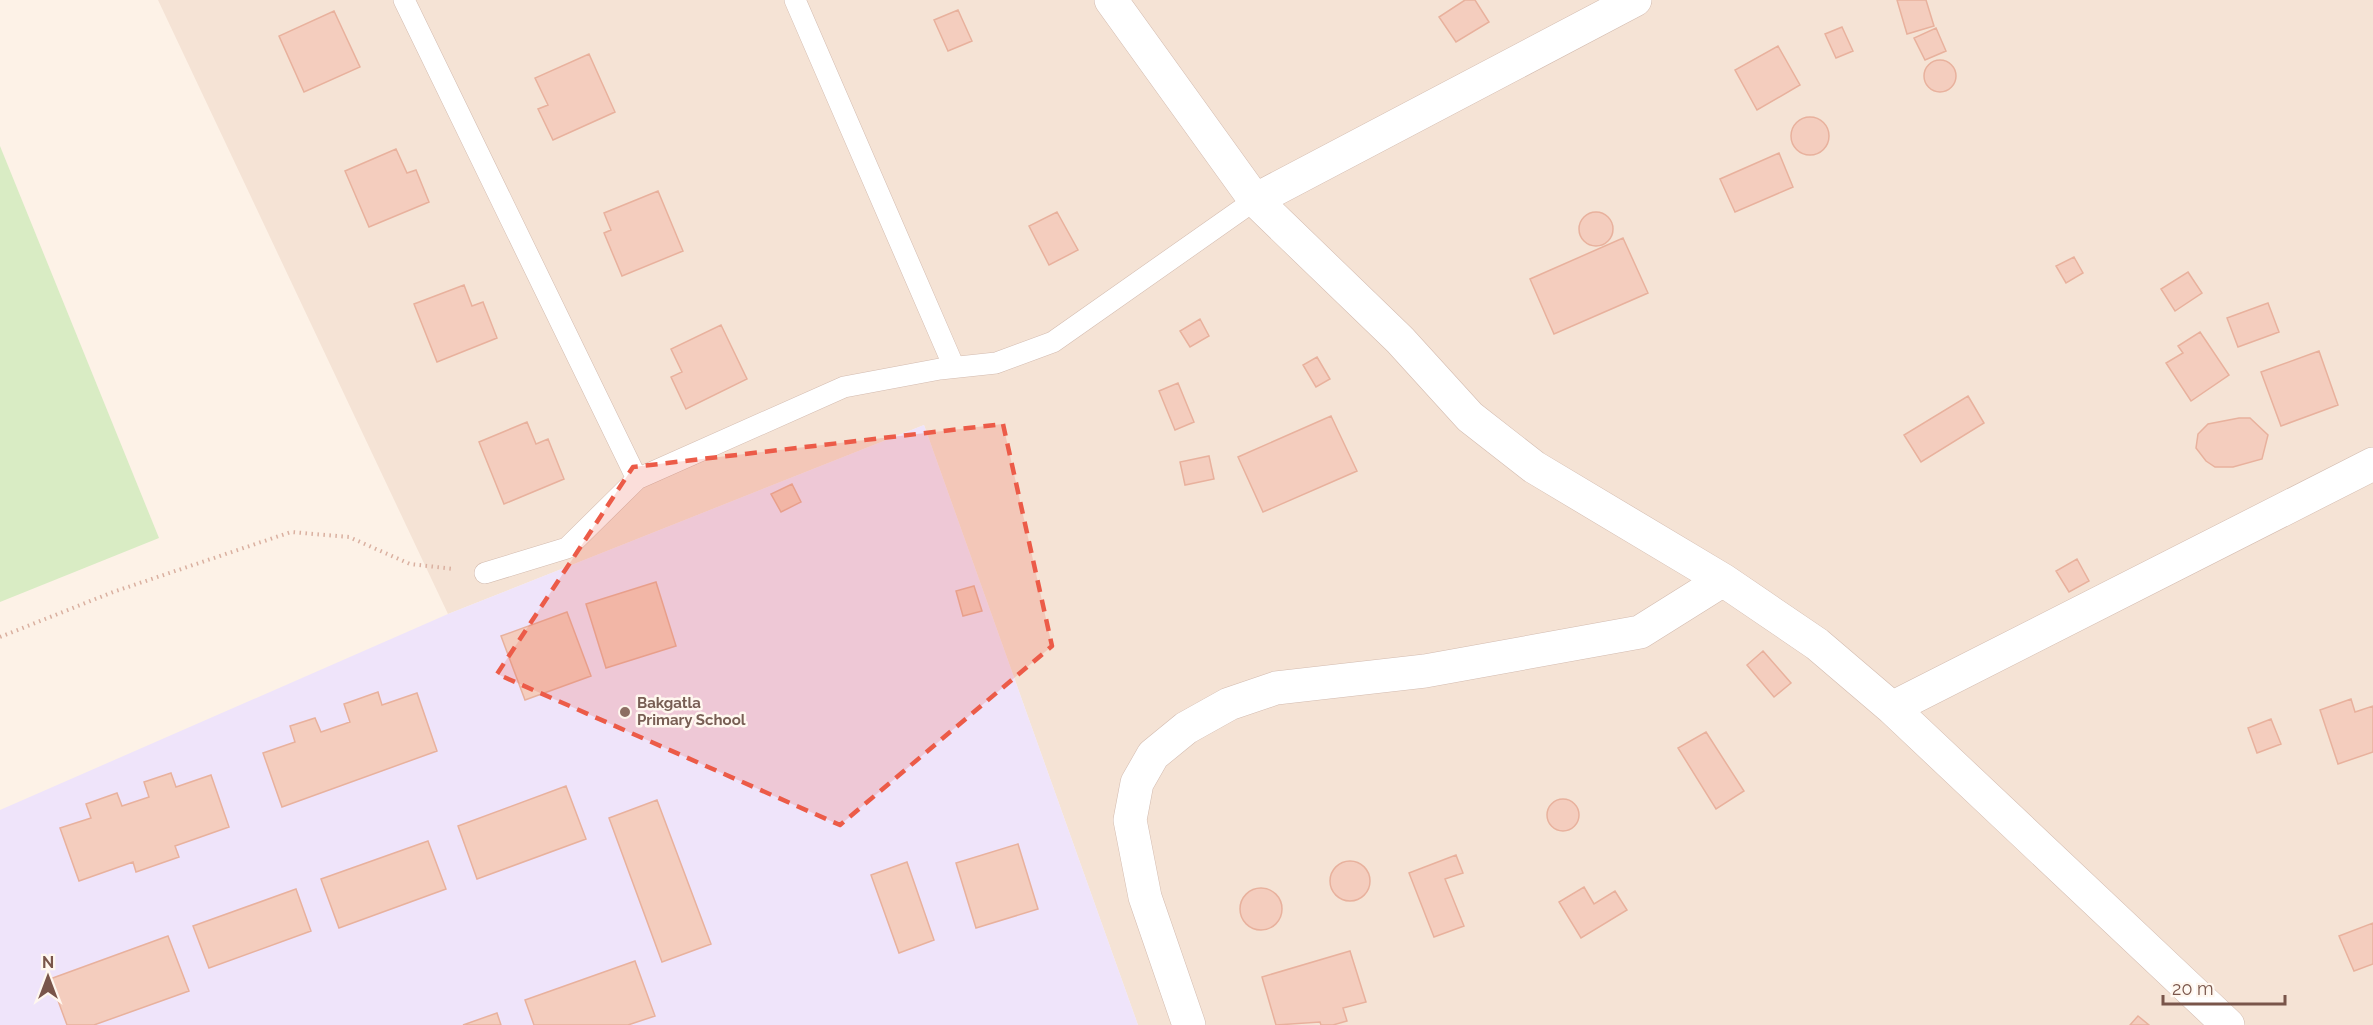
<svg xmlns="http://www.w3.org/2000/svg" width="2373" height="1025" viewBox="0 0 2373 1025" font-family="Raleway,sans-serif">
<rect width="100%" height="100%" fill="#fdf2e7"/>
<path fill="#f5e3d5" d="M158,0h2215v1025h-1235l-214,-600 -476,189z"/>
<path fill="#efe4fa" d="M924,425l214,600h-1138v-215l448,-196z"/>
<path fill="#d9ecc4" d="M0,146l159,392 -159,64z"/>
<path fill="#f4cdbe" stroke="#e8b19d" stroke-width="1.5" d="M1465,0h10l14,22 -33,20 -17,-25z
M1897,0h29l8,26 -27,8z
M958,10l14,31 -24,10 -14,-31z
M334,11l26,56 -56,25 -25,-56z
M1842,27l11,24 -17,7 -11,-24z
M1936,28l10,23 -21,9 -11,-22z
M1778,46l22,39 -43,25 -22,-40z
M589,54l26,58 -62,28 -15,-31 10,-4 -13,-27z
M1924 76a16 16 0 1 1 32 0a16 16 0 1 1-32 0Z
M1791 136a19 19 0 1 1 38 0a19 19 0 1 1-38 0Z
M396,149l11,24 9,-3 13,32 -60,25 -24,-56z
M1779,153l14,34 -58,25 -15,-33z
M658,191l25,60 -61,25 -18,-43 7,-3 -7,-17z
M1579 229a17 17 0 1 1 34 0a17 17 0 1 1-34 0Z
M1057,212l21,38 -29,15 -20,-39z
M1623,238l25,55 -94,41 -24,-55z
M2074,257l9,16 -17,10 -10,-17z
M2188,272l14,21 -27,18 -14,-22z
M464,285l8,21 11,-4 14,36 -60,24 -23,-58z
M2268,303l11,29 -41,15 -11,-29z
M1200,319l9,17 -19,11 -10,-16z
M721,325l26,54 -61,30 -15,-32 11,-5 -11,-23z
M2200,332l29,43 -38,26 -25,-38 17,-10 -5,-7z
M2319,351l19,54 -57,21 -20,-54z
M1317,357l13,22 -14,8 -13,-22z
M1178,383l16,39 -19,8 -16,-39z
M1968,396l16,27 -63,39 -17,-27z
M1331,416l26,55 -94,41 -25,-55z
M2239,418h11l18,17 -6,24 -29,8h-18l-9,-6 -10,-13 2,-14 10,-10z
M527,422l9,22 12,-5 16,40 -60,25 -25,-62z
M1209,456l5,23 -29,6 -5,-23z
M792,484l9,18 -20,10 -10,-18z
M2077,559l12,22 -20,11 -13,-21z
M656,582l20,64 -70,22 -20,-64z
M974,586l8,25 -19,5 -7,-25z
M567,612l24,64 -66,24 -24,-64z
M1763,651l28,32 -17,14 -27,-32z
M378,692l4,13 35,-12 20,58 -155,56 -19,-54 32,-11 -5,-16 25,-8 6,14 29,-10 -6,-18z
M2351,699l4,13 18,-6v46l-35,12 -18,-54z
M2271,719l10,25 -24,9 -9,-25z
M1706,732l38,59 -28,18 -38,-61z
M171,773l5,14 35,-12 18,52 -54,19 4,11 -43,15 -3,-10 -54,19 -19,-53 31,-10 -5,-14 31,-11 5,13 27,-9 -5,-15z
M566,786l20,53 -109,40 -19,-53z
M1547 815a16 16 0 1 1 32 0a16 16 0 1 1-32 0Z
M657,800l54,144 -49,18 -53,-144z
M428,841l18,48 -107,39 -18,-49z
M1018,844l20,65 -62,19 -20,-65z
M1456,855l7,18 -18,6 19,47 -30,11 -25,-64z
M1330 881a20 20 0 1 1 40 0a20 20 0 1 1-40 0Z
M907,862l27,78 -35,13 -28,-78z
M1584,887l10,17 21,-13 12,19 -46,28 -22,-36z
M1240 909a21 21 0 1 1 42 0a21 21 0 1 1-42 0Z
M296,889l15,42 -102,37 -16,-42z
M2373,923v41l-19,7 -15,-35z
M168,936l21,55 -95,34h-27l-17,-46z
M1350,951l16,51 -23,6 4,13 -14,4h-12l-1,-3 -44,3 -14,-48z
M635,961l20,55 -27,9h-94l-9,-25z
M497,1013l4,12h-38z
M2138,1016l11,9h-19z"/>
<g fill="none" stroke-linecap="round" stroke-linejoin="round">
<g stroke="#d3bbaf" stroke-width="22">
<path id="lane" d="M404,0l233,479
M795,0l159,367
M485,573l82,-25 70,-69 207,-92 96,-18 56,-6 57,-21 202,-142"/>
</g>
<g stroke="#d3bbaf" stroke-width="34">
<path id="street" d="M1111,0l144,200 145,140 70,77 64,50 189,113
M1255,200l380,-200
M1892,708l481,-244
M1189,1025l-44,-128 -15,-77 7,-37 16,-28 33,-27 43,-24 47,-16 149,-17 215,-39 83,-52 94,64 75,64 336,317"/>
</g>
<path stroke="#dab0a0" stroke-width="4" stroke-dasharray="1.5 4.5" stroke-linecap="butt" d="M0,637l113,-45 178,-60 58,5 61,27 44,5"/>
<use href="#lane" stroke="#fff" stroke-width="21"/>
<use href="#street" stroke="#fff" stroke-width="33"/>
</g>
<path fill="#ec5b48" fill-opacity="0.2" stroke="#ec5b48" stroke-width="4.5" stroke-dasharray="12 8" stroke-linejoin="round" d="M1003,424l49,222 -212,179 -343,-151 136,-207z"/>
<circle fill="#8d6e63" stroke="#fff7ef" stroke-width="2" cx="625" cy="712" r="6"/>
<g text-anchor="middle" dominant-baseline="central" stroke-width="5" stroke-linejoin="round" paint-order="stroke">
<g font-size="15" font-weight="bold" fill="#785e54" stroke="#fff7ef" text-anchor="start">
<text x="637" y="703">Bakgatla<tspan x="637" dy="17">Primary School</tspan></text>
</g>
</g>
<g transform="translate(48 977)" stroke="#fff7ef" stroke-width="4.5" paint-order="stroke">
<path d="M0-4.5L10 22L0 15L-10 22Z" fill="#79554a"/>
<text y="-9" font-size="16" font-weight="bold" text-anchor="middle" fill="#79554a">N</text>
</g>
<path d="M2163 995v9h122v-9" fill="none" stroke="#79554a" stroke-width="3"/>
<text x="2172" y="995" font-size="18" fill="#79554a" stroke="#fff7ef" stroke-width="4.5" paint-order="stroke">20 m</text>
</svg>
